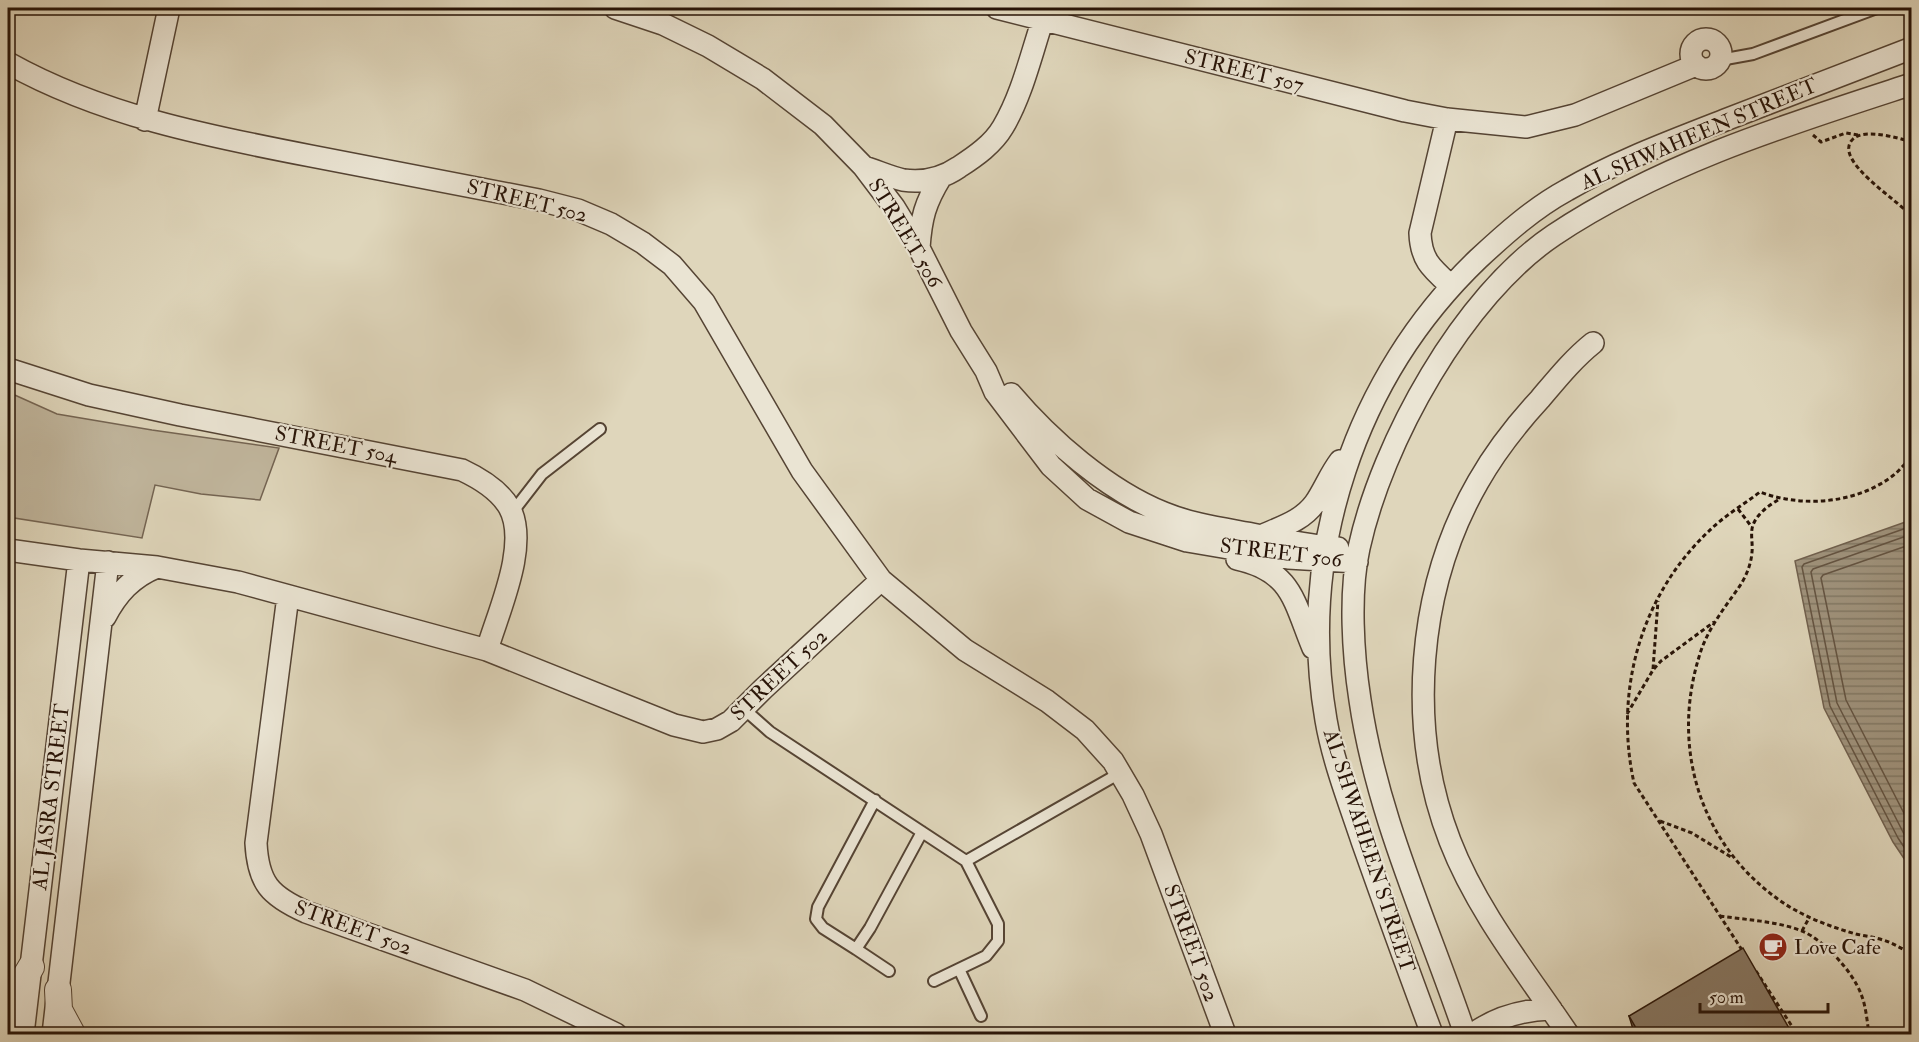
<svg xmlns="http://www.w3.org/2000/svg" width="1919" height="1042" viewBox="0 0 1919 1042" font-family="'IM FELL Double Pica',serif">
<defs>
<pattern id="water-rules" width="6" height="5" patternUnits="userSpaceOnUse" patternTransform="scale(1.5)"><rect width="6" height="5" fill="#a0947e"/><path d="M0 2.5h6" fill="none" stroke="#827865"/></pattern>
</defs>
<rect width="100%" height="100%" fill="#dfd6bb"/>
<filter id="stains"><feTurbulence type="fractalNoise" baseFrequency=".00333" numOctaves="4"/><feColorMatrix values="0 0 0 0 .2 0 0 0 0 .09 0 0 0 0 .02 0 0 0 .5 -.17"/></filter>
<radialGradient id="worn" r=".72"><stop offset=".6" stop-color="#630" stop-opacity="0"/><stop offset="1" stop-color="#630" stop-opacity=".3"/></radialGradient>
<path fill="#c0b59c" stroke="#746452" stroke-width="1.5" d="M8,392l49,22 95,16 127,18 -19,52 -59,-6 -46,-9 -13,53 -134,-21z"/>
<path fill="url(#water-rules)" stroke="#70604e" stroke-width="1.5" d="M1911,520h1l-1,349 -18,-27 -69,-134 -29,-147z"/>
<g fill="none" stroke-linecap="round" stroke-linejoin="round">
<path stroke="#645442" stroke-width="1.5" d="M1912,526l-108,38 -2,3 28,139 68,132 14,21
M1912,534l-99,35 -2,3 26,131 67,131 8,11
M1912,544l-89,31 -2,3 25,122 66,129"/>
<g stroke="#554434" stroke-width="14">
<path id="service" d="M1720,60l33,-6 124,-46
M511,514l31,-40 58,-45
M744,709l26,23 196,129 154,-88
M875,800l-57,107 -2,12 7,9 33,21 14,-21 52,-96
M856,949l33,22
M959,969l22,47
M934,981l52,-25 12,-15v-17l-32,-63"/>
</g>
<g stroke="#554434" stroke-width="24">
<path id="minor" d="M615,8l48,16 45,22 55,33 60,46 40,41 31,41 25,41 42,83 25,40 9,21 56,74 36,33 42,23 58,19 101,17 69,4
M997,8l408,103 42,8 79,8 49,-12 121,-50
M1691 54a15 15 0 1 1 30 0a15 15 0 1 1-30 0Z
M8,63c93,52 199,73 303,93 76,15 152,30 228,44l39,10 33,14 32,19 29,22 32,37 98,169 79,109 84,70 82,51 38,29 28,31 20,34 18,39 74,200
M1447,119l-27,114c1,27 11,35 31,53
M145,120l24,-112
M864,167c13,4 26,10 39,13 21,3 40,-2 56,-13 17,-11 34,-23 44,-40 19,-32 28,-72 40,-108
M919,248c2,-30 6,-45 22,-71
M8,369l81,26 91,20 282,55c17,8 37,20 47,37 21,37 -11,105 -22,143
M1011,394c39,46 96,96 153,119 29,12 62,16 93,22 27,5 54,11 81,13
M1261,536c20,-9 41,-15 54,-33 9,-13 15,-29 25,-42
M8,550l71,10 78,7 81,15 249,68 187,75 29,7 14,-3 14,-8 32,-32 118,-109
M1237,559c56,12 57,44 76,89
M288,596l-32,247c2,40 14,53 50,69l219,78 91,44
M105,617c12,-23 27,-40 52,-50
M23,1034l56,-474
M53,1034l55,-472
M1432,1034c-24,-64 -47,-128 -70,-193 -13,-39 -29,-80 -36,-121 -29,-169 29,-343 152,-461 28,-26 56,-51 89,-69 50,-29 105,-49 158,-70 62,-24 124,-48 187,-72
M1465,1034c-37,-110 -88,-217 -105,-334 -7,-45 -11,-107 -1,-152 23,-106 104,-252 195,-313 108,-72 235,-111 358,-151
M1473,1034c23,-17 49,-24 78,-25
M1568,1034c-41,-61 -91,-123 -118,-193 -44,-113 -33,-253 28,-359 17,-30 39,-58 62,-83 17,-20 33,-40 53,-56"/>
</g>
<g stroke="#554434" stroke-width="28">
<path id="tertiary" d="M58,990l1,20 13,24
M8,1006l23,-39"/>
</g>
<path stroke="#271307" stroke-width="3" stroke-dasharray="4.5 3" stroke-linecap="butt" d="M1813,135l8,7 25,-9 12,2
M1912,142c-14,-4 -47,-14 -59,-3 -22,21 47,62 59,78
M1905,207h7
M1778,500c-10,6 -21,14 -25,25 -3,8 0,19 -1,27 -1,14 -7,27 -15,38 -15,21 -31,42 -38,67 -29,94 3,192 86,247 22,14 46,23 71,30 9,2 18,3 27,6 10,3 19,9 29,14
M1738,509l13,17
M1653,669l5,-68
M1627,714l26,-44 8,-9 53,-39
M1660,821l32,12 39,24
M1720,916c26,4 57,5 82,15 22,9 51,41 59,63 5,12 6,27 8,40
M1802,931l7,-13
M1742,950l-108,-167c-20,-91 6,-187 75,-252 15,-15 34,-26 51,-39 42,16 98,12 135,-18 6,-5 11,-12 17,-17
M1756,971l41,63"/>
<use href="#service" stroke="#eae4d3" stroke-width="10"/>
<use href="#minor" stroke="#eae4d3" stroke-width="21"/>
<use href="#tertiary" stroke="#eae4d3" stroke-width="26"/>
</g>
<path fill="#746757" stroke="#271307" stroke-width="1.5" d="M1629,1016l164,19h-156l-4,-6z"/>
<path fill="#877865" stroke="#271307" stroke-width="1.5" d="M1743,948l50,87h-153l-11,-19z"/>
<defs>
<g id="cafe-disc" transform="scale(1.5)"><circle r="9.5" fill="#8f2418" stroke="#eae4d3"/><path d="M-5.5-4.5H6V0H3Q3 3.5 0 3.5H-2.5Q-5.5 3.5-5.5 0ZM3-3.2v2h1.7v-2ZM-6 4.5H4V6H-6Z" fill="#fff"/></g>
</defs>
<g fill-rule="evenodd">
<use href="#cafe-disc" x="1773" y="947"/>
</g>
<g text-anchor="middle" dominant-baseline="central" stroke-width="4.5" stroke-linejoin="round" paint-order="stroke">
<g font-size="21" fill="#271307" stroke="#eae4d3">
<text transform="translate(1244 71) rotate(14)">STREET 507</text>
<text transform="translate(1699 134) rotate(-23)">AL SHWAHEEN STREET</text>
<text transform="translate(527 201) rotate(14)">STREET 502</text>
<text transform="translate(905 233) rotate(59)">STREET 506</text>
<text transform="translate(336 445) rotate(11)">STREET 504</text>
<text transform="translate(1281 553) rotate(7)">STREET 506</text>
<text transform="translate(779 675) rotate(-43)">STREET 502</text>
<text transform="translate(51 797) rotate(-83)">AL JASRA STREET</text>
<text transform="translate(1369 851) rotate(72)">AL SHWAHEEN STREET</text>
<text transform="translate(353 928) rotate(20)">STREET 502</text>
<text transform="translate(1191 943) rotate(70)">STREET 502</text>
</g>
<g font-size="21" fill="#271307" stroke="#eae4d3" text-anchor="start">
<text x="1794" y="947">Love Cafe</text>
</g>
</g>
<rect width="1919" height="1042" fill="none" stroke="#dfd6bb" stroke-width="30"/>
<rect x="9" y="9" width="1901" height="1024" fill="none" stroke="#271307" stroke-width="3"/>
<rect x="15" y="15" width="1889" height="1012" fill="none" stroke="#271307" stroke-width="1.5"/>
<path d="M1700 1003v9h128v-9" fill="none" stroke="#271307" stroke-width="3"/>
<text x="1709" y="1003" font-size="18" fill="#271307" stroke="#eae4d3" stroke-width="4.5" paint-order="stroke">50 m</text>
<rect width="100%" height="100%" filter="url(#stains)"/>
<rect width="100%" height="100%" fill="url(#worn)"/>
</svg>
